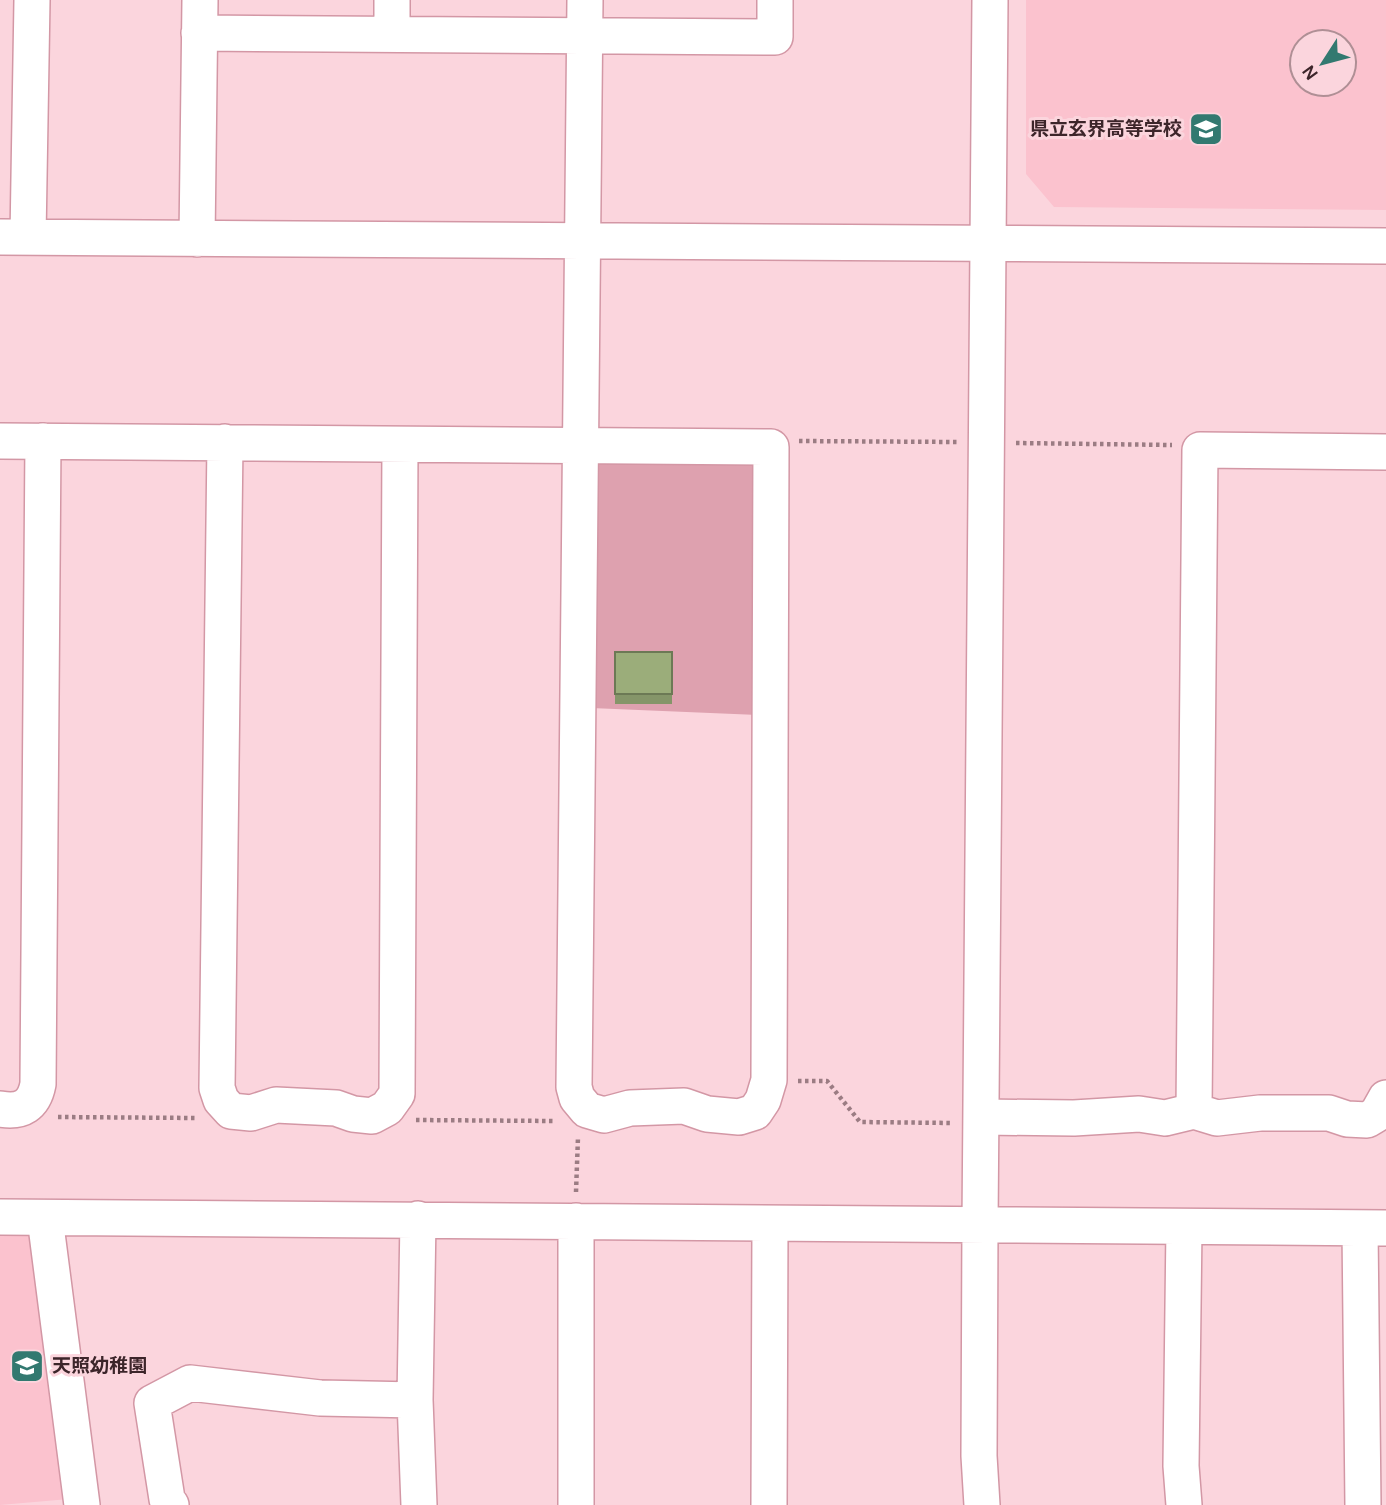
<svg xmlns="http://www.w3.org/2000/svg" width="1386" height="1505" viewBox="0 0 1386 1505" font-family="Karla,'Noto Sans JP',sans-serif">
<rect width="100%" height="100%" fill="#fbd5dd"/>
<path fill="#fbc2ce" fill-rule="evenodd" d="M1026,0h360v210l-332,-3 -28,-33zM1344,42v42h-42v-42z
M39,1231l30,268 -69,6v-272z"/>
<path fill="#dea1af" d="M605,458h146l9,10 -2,247 -167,-7 2,-241z"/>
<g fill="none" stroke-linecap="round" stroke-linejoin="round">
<g stroke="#d397a5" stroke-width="38">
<path id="minor" d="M392,32v-32
M199,33l576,4v-37
M0,237l1386,9
M28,237l4,-237
M197,239l3,-239
M0,441l771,6 -2,633 -6,20 -8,12 -16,5 -32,-3 -23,-8 -54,2 -26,7 -17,-5 -10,-12 -3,-11c4,-363 8,-725 11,-1087
M225,442l-8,646 4,12 10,11 20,2 25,-8 60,3 17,6 19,2 15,-8 10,-14 3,-649
M0,1109c22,4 34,-4 38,-25l5,-643
M1194,1111l6,-661 186,2
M982,1117l92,1 65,-4 26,4 29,-7 23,7 43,-5h69l18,6 20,1 10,-6 9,-16
M0,1217l1386,11
M45,1218l37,287
M418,1219l-3,181 4,105
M576,1221v284
M1360,1228l3,277
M171,1505l-4,-6 -15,-96 38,-20 130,15 95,2
M769,1505l1,-281
M982,1505l-3,-49 1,-231 10,-1225
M1184,1505l-3,-39 3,-239"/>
</g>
<path stroke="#9b7c83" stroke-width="4.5" stroke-dasharray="3.5 3.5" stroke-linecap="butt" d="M799,441l159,1
M1016,443l156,2
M798,1081h29l33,41 92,1
M58,1117l138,1
M416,1120l139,1
M576,1192l2,-55"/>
<use href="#minor" stroke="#fff" stroke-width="35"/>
</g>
<path fill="#859569" d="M615,652h57v52h-57z"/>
<path fill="#9bad7a" stroke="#6c7955" stroke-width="2" d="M615,652h57v42h-57z"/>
<defs>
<g id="school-square" transform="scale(1.75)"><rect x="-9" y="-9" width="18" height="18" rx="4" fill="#327970" stroke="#fbd5dd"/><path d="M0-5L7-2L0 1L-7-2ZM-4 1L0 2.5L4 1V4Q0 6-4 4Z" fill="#fff"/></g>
</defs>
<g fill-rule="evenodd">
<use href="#school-square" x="1206" y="129"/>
<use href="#school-square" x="27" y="1366"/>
</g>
<g text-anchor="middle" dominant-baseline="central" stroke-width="6" stroke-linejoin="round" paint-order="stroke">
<g font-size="19" font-weight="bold" fill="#3c252a" stroke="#fbd5dd" text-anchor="end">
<text x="1182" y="129">県立玄界高等学校</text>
<text x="52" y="1366" text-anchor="start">天照幼稚園</text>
</g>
</g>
<g transform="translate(1323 63) rotate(234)"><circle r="33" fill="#fbd5dd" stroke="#af8f95" stroke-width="2"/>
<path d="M0-5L12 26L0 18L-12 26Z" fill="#327970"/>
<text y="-10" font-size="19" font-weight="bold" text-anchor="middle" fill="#3c252a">N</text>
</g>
</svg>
